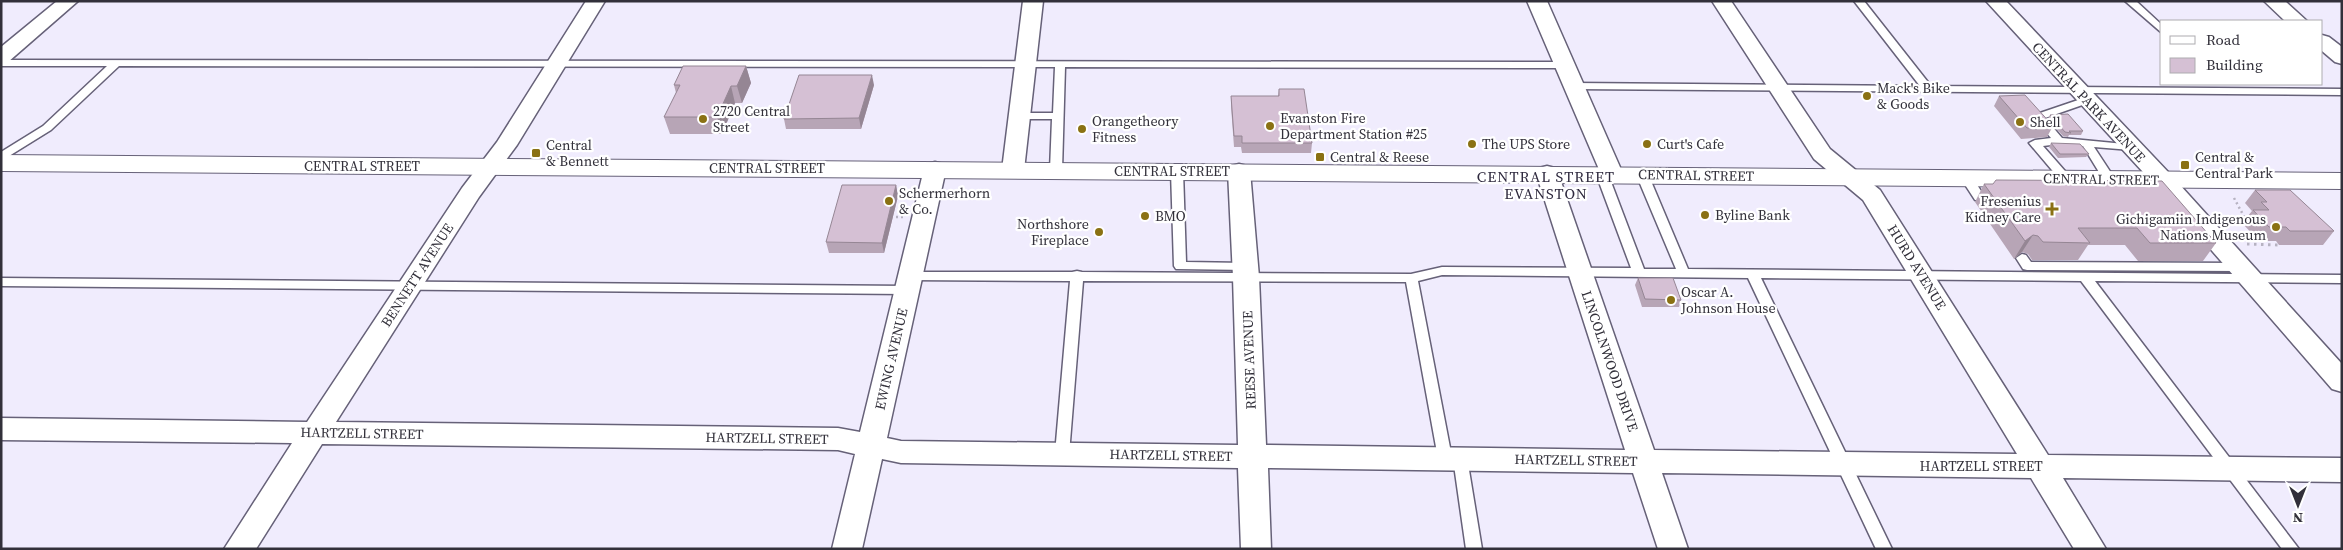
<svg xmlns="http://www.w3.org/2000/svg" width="2343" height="550" viewBox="0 0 2343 550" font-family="'Source Serif 4',serif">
<rect width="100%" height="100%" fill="#f0ecfd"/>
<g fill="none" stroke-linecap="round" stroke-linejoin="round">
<g stroke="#666178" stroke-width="3">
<path id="lane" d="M1854,1h10l67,85 411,3v6l-769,-6 -5,-3 5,-3 347,3z
M2125,1h11l26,24v8z
M1,60l1563,2 5,3 -5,3 -499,-1 -3,103 -6,4 -6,-4 2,-51h-33l-5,-3 5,-3h34l2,-46 -936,-1 -68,64 -50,31v-9l42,-26 64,-60h-106z
M2087,97l5,3 -1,2 -46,16 17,20 73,7 2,2 -6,3 -37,-3 21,32 -2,3h-8l-22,-36 -24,-2 -16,2 29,33 -6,4 -4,-1 -33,-39 6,-3 16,-2 -17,-19 -1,-2 1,-2z
M1177,167l6,4 3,91 59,1 4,1 2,3 -2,3 -73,-1 -2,-3 -3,-95z
M1602,170l6,4 36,95h32l-40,-95 6,-4 6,4 40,95 654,6v8l-247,-2 204,268h-17l-201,-268 -320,-3 131,271h-16l-128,-271 -306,-3 -24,6 34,177 -2,4 -5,2 -5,-2 -2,-4 -32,-176 -323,-1 -14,173 -2,4 -5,2 -5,-2 -2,-4 15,-173 -160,-1 -6,-4 6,-4h162l5,-1 5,1 329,2 31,-7 189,1 -35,-94z
M1966,173l4,1 13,20 2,3 -2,3h-8l-15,-23z
M2022,254l4,1 5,7 208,1 6,4 -6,4 -212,-1 -4,-1 -7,-11z
M1,278l906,8 6,4 -6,4 -906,-8z
M1460,452l5,2 2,4 15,91h-16l-13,-91 2,-4z"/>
</g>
<g stroke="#666178" stroke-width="3">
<path id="street" d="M57,1h21l-70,61 -7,2v-17z
M586,1h19l-88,144 -38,52 -143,225 502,6 22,4 64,-263 3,-5 8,-2 8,2 3,5 -59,269 14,3 337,4 -5,-168 -5,-106 3,-5 8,-2 8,2 3,5 9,106 7,168 359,5 -89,-277 3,-5 8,-2 8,2 3,5 96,277 363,4 -154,-254 -49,-41 -102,-158h19l99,148 50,41 168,265 294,3v24l-279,-4 43,71h-32l-43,-71 -369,-5 26,76h-30l-25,-76 -365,-5 3,81h-30l-3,-81 -337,-5 -19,-4 -20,90h-30l23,-95 -17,-4 -516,-6 -66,105h-32l68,-106 -291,-3v-22l306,4 155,-234 35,-46z
M1023,1h20l-19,169 -3,5 -8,2 -8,-2 -3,-5z
M1527,1h20l76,173 -3,5 -8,2 -8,-2 -3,-5z
M1986,1h20l164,173 172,190v28l-10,-3 -178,-205z
M2264,1h21l22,20h-22z
M2322,35l7,2 13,10v17l-7,-2 -13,-11z"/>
</g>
<g stroke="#666178" stroke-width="2">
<path id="secondary" d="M1,155l2341,18v16l-2341,-18z"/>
</g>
<path stroke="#b6b2c1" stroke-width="2.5" stroke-dasharray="2 3" stroke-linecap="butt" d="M2234,198l13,24
M896,217h7
M2226,220h19"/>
<path stroke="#b6b2c1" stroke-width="3" stroke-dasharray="2.5 4.5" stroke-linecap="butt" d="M2247,244l32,1"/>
<use href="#lane" fill="#fff" fill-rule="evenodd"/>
<use href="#street" fill="#fff" fill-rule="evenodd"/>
<use href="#secondary" fill="#fff" fill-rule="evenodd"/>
</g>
<path fill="#b7a5b6" d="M746,66l5,17 -9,20h-7l-13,31h-52l-6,-17 12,-24 -2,-8z
M874,85l-13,44h-75l-2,-10z
M1279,89l33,54 -1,10h-69l-1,-6h-7l-3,-41v-10h47z
M1999,96l54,30 -6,11 -26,2 -27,-33z
M2050,115l33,16 -2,4h-12l-1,2 -5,-1 -15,-17z
M2051,143l38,11 -3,3 -28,1 -9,-11z
M1984,184l232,59 -13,18h-65l-13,-16h-37l-10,15h-46l-4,-6 -6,-2 -8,7 -39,-57z
M896,185l2,11 -14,57h-55l-3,-11z
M2255,190l79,41 -11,14h-44l-3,-4h-17l-17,-18 10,-12 -7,-8z
M1638,278l43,22 -2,7h-37l-7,-22z"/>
<path fill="#958694" d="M746,66l5,17 -9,20 -5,-17z
M872,75l2,10 -13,44 -2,-11z
M731,86l4,17 -13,31 -5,-17z
M896,185l2,11 -14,57 -2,-10z
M2033,235l-11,17 -8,7 11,-18z"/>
<path fill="#d5c0d4" stroke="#958694" d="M683,66h63l-9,20h-6l-14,31h-53l16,-32h-6z
M799,75h73l-13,43 -75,1z
M1279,89h25l8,54h-70v-7h-8l-3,-40h48z
M2025,95l28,31 -26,2 -28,-32z
M2068,114l15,17h-14l2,2 -6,-1 -15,-17z
M2051,143l29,1 9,10h-29z
M1996,180l166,1 54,62h-66l-13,-15h-59l12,15 -47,-1 -5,-6 -5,-1 -8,6 -41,-57h9z
M842,185h54l-14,58 -56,-1z
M2255,190h35l44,41h-44l-4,-4h-17l-16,-17h16l-8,-8h6z
M1638,278h35l8,22 -36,-1z"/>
<g fill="#8a7113" stroke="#fff" stroke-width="2">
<circle cx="1867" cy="96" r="5"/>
<circle cx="703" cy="119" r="5"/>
<circle cx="2020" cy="122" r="5"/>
<circle cx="1270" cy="126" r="5"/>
<circle cx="1082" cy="129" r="5"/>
<circle cx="1472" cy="144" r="5"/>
<circle cx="1647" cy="144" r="5"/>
<rect x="531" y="148" width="10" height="10" rx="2.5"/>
<rect x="1315" y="152" width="10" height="10" rx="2.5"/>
<rect x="2180" y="160" width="10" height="10" rx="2.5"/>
<circle cx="889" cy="201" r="5"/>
<path d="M2049.5 201.5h5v5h5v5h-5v5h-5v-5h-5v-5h5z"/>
<circle cx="1705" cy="215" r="5"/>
<circle cx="1145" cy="216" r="5"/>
<circle cx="2276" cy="227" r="5"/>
<circle cx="1099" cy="232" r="5"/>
<circle cx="1671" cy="300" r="5"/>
</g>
<g text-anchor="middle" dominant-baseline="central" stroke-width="4.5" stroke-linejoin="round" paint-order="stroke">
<g font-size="14" fill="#32303a" stroke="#fff" text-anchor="start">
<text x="1877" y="88">Mack's Bike<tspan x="1877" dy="16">&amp; Goods</tspan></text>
<text x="713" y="111">2720 Central<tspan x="713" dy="16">Street</tspan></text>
<text x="1280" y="118">Evanston Fire<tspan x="1280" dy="16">Department Station #25</tspan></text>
<text x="1092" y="121">Orangetheory<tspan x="1092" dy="16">Fitness</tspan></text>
<text x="2030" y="122">Shell</text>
<text x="1482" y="144">The UPS Store</text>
<text x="1657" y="144">Curt's Cafe</text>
<text x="546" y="145">Central<tspan x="546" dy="16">&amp; Bennett</tspan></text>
<text x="1330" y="157">Central &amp; Reese</text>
<text x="2195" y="157">Central &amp;<tspan x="2195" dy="16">Central Park</tspan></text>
<text x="899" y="193">Schermerhorn<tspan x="899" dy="16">&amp; Co.</tspan></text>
<text x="2041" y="201" text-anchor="end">Fresenius<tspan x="2041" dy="16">Kidney Care</tspan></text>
<text x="1715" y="215">Byline Bank</text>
<text x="1155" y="216">BMO</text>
<text x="2266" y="219" text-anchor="end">Gichigamiin Indigenous<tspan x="2266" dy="16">Nations Museum</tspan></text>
<text x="1089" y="224" text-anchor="end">Northshore<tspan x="1089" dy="16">Fireplace</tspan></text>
<text x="1681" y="292">Oscar A.<tspan x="1681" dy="16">Johnson House</tspan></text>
</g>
<g font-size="14" fill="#32303a" stroke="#fff">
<text transform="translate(2089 102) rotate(47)">CENTRAL PARK AVENUE</text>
<text x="362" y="166">CENTRAL STREET</text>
<text x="767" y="168">CENTRAL STREET</text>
<text x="1172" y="171">CENTRAL STREET</text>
<text transform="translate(1696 175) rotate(1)">CENTRAL STREET</text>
<text transform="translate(2101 179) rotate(1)">CENTRAL STREET</text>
<text transform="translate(1917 267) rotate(58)">HURD AVENUE</text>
<text transform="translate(417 275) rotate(-57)">BENNETT AVENUE</text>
<text transform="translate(891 359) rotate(-77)">EWING AVENUE</text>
<text transform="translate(1249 360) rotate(-92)">REESE AVENUE</text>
<text transform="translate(1610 361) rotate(71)">LINCOLNWOOD DRIVE</text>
<text transform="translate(362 433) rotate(1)">HARTZELL STREET</text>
<text transform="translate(767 438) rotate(1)">HARTZELL STREET</text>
<text transform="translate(1171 455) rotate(1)">HARTZELL STREET</text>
<text transform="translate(1576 460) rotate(1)">HARTZELL STREET</text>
<text x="1981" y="466">HARTZELL STREET</text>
</g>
<g font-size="15" letter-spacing="1" fill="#2e293e" stroke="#fff">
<text x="1546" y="176">CENTRAL STREET<tspan x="1546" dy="17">EVANSTON</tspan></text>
</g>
</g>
<rect width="2343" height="550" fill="none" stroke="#32303a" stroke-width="5"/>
<rect x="2160" y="20" width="162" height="65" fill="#ffffff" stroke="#adacb0"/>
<rect x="2170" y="36" width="25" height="8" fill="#ffffff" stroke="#adacb0"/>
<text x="2206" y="45" font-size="15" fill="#32303a">Road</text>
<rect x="2170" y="58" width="25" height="15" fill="#d5c0d4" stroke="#adacb0"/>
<text x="2206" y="70" font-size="15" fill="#32303a">Building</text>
<g transform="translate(2298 505) rotate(180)" stroke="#ffffff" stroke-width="4" paint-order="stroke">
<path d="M0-4L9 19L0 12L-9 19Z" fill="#32303a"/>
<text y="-8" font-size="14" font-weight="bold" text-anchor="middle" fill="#32303a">N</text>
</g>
</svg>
